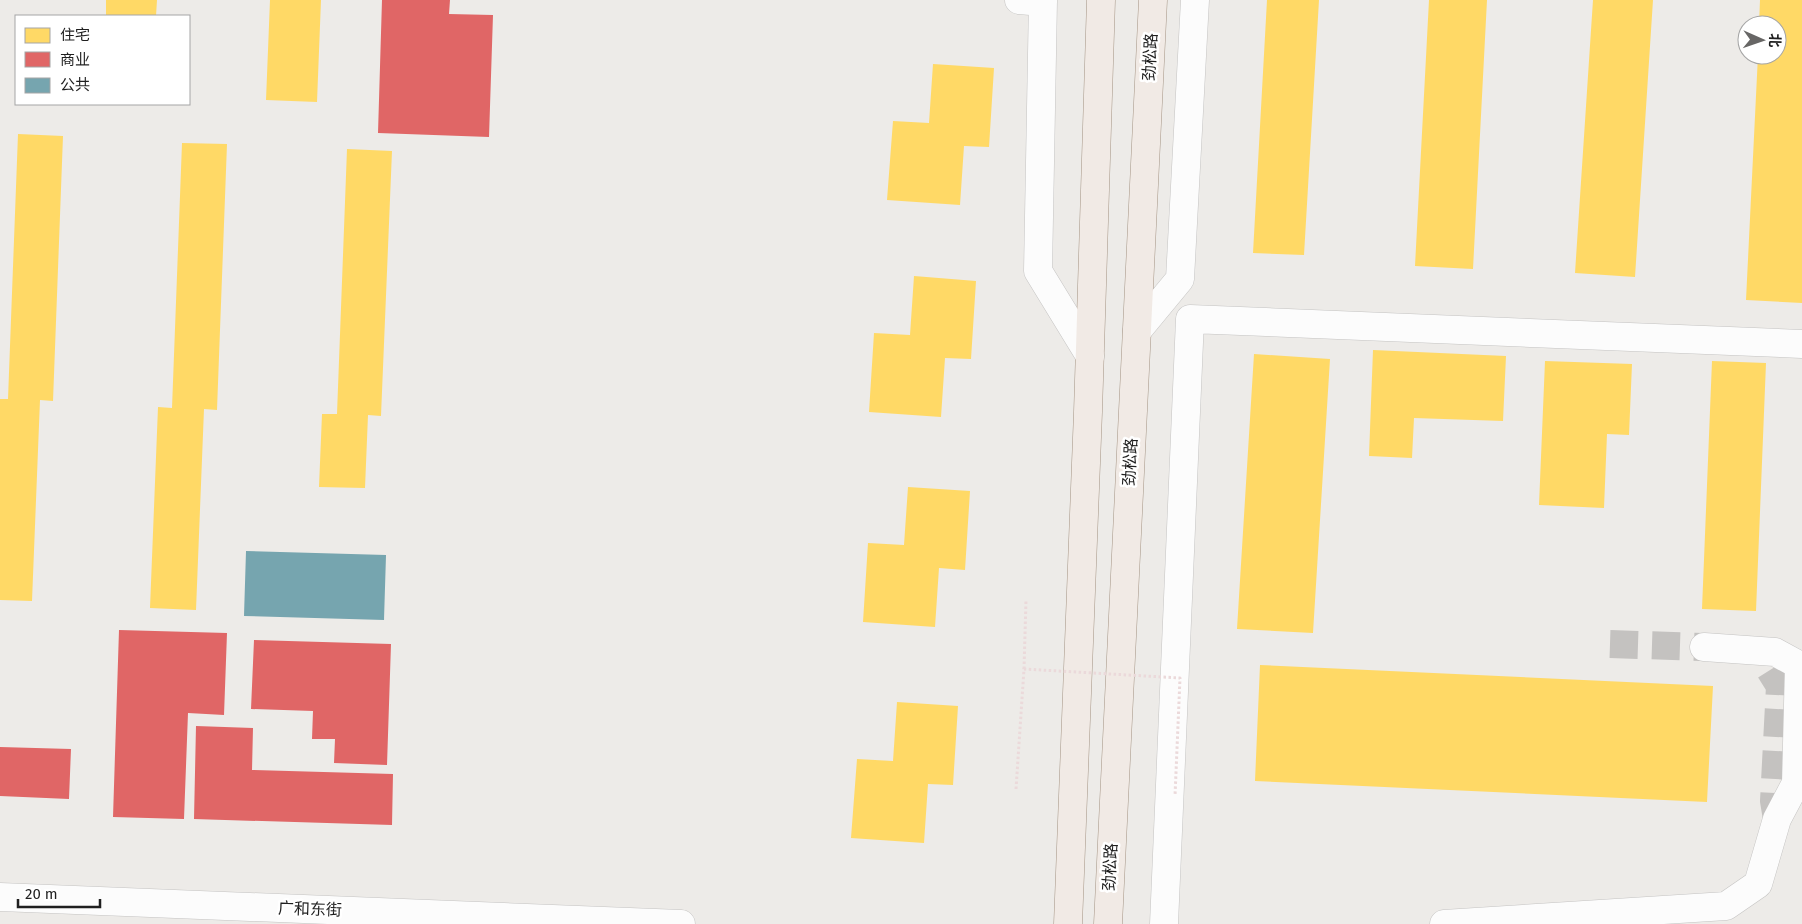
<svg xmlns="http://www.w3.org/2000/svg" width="1802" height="924" viewBox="0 0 1802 924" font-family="'Fira Sans','Noto Sans SC',sans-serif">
<rect width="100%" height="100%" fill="#edebe8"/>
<path fill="#ffd966" d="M106,0h51l-1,16h-50z
M270,0h51l-4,102 -51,-2z
M1267,0h52l-15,255 -51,-2z
M1429,0h58l-14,269 -58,-3z
M1593,0h60l-18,277 -60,-4z
M1760,0h42v303l-56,-3 12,-245h19v-30h-18z
M933,64l61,4 -5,79 -25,-1 -4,59 -73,-5 6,-79 36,2z
M18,134l45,2 -10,265 -13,-1 -8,201 -32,-1v-201h8z
M182,143l45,1 -10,266 -13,-1 -8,201 -46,-2 8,-201 14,1z
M347,149l45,2 -11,265 -13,-1 -3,73 -46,-1 3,-73h15z
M914,276l62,5 -5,78 -26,-1 -4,59 -72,-5 5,-79 36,2z
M1373,350l133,6 -3,65 -89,-3 -2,40 -43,-2z
M1254,354l76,5 -17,274 -76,-4z
M1545,361l87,3 -3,71 -22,-1 -3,74 -65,-3z
M1712,361l54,2 -10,248 -54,-2z
M908,487l62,4 -5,79 -26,-2 -4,59 -72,-5 5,-79 36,2z
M1260,665l453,21 -6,116 -452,-21z
M897,702l61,4 -5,79 -25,-1 -4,59 -73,-5 6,-79 36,2z"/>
<path fill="#e06666" d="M382,0h68l-1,14 44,1 -4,122 -111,-4z
M119,630l108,3 -3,82 -36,-2 -4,106 -71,-2z
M254,640l137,4 -4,121 -53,-2 1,-24h-23l1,-28 -62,-2z
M196,726l57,2 -1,42 141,4 -1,51 -198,-6z
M0,747l71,2 -2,50 -69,-3z"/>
<path fill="#76a5af" d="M246,551l140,4 -2,65 -140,-4z"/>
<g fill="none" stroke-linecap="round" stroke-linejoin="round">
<path stroke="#c4c2c0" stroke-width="28" stroke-dasharray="28 14" stroke-linecap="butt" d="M1610,644l94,3
M1770,670l10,16 -6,115 3,18"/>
<g stroke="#c4c3c2" stroke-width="29">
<path id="minor" d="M1019,0l24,2
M1043,0l-5,271 52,85
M1137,331l43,-52 15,-279
M0,897l681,27
M1164,924l26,-605 612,25
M1444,924l282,-18 32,-22 19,-65 19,-36 3,-118 -24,-13 -71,-5"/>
</g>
<g stroke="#a49484" stroke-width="29">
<path id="major" d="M1068,924l20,-512 13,-412
M1108,924l45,-924"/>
</g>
<path stroke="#ebd9da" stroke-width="3" stroke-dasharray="2.5 2.5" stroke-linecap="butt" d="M1024,669l2,-69"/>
<use href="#minor" stroke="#fcfcfc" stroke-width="28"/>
<use href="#major" stroke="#f1eae5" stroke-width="28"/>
<path stroke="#ebd9da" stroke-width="3" stroke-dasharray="2.5 2.5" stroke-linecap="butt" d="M1016,789l8,-120 156,9 -5,118"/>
</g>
<g text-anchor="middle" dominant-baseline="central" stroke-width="5" stroke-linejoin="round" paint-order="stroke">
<g font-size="16" fill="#1f1f1f" stroke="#fff">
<text transform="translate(1150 57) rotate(-87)">劲松路</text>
<text transform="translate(1130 462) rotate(-87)">劲松路</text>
<text transform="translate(1110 867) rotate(-87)">劲松路</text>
<text transform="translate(310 909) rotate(2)">广和东街</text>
</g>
</g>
<rect x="15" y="15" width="175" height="90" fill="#ffffff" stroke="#a5a5a5"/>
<rect x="25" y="28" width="25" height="15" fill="#ffd966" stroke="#a5a5a5"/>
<text x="60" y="40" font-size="15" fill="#1f1f1f">住宅</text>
<rect x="25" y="52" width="25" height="15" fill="#e06666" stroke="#a5a5a5"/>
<text x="60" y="65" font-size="15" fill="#1f1f1f">商业</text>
<rect x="25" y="78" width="25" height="15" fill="#76a5af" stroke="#a5a5a5"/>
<text x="60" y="90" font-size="15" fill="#1f1f1f">公共</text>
<g transform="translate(1762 40) rotate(92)"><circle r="24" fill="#ffffff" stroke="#a5a5a5"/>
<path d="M0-4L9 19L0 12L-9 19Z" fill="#676665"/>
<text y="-8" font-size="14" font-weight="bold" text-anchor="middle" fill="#1f1f1f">北</text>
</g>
<path d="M18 899v8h82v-8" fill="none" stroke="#1f1f1f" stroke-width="2.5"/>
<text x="25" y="899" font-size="15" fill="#1f1f1f" stroke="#ffffff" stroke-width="4" paint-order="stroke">20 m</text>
</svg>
